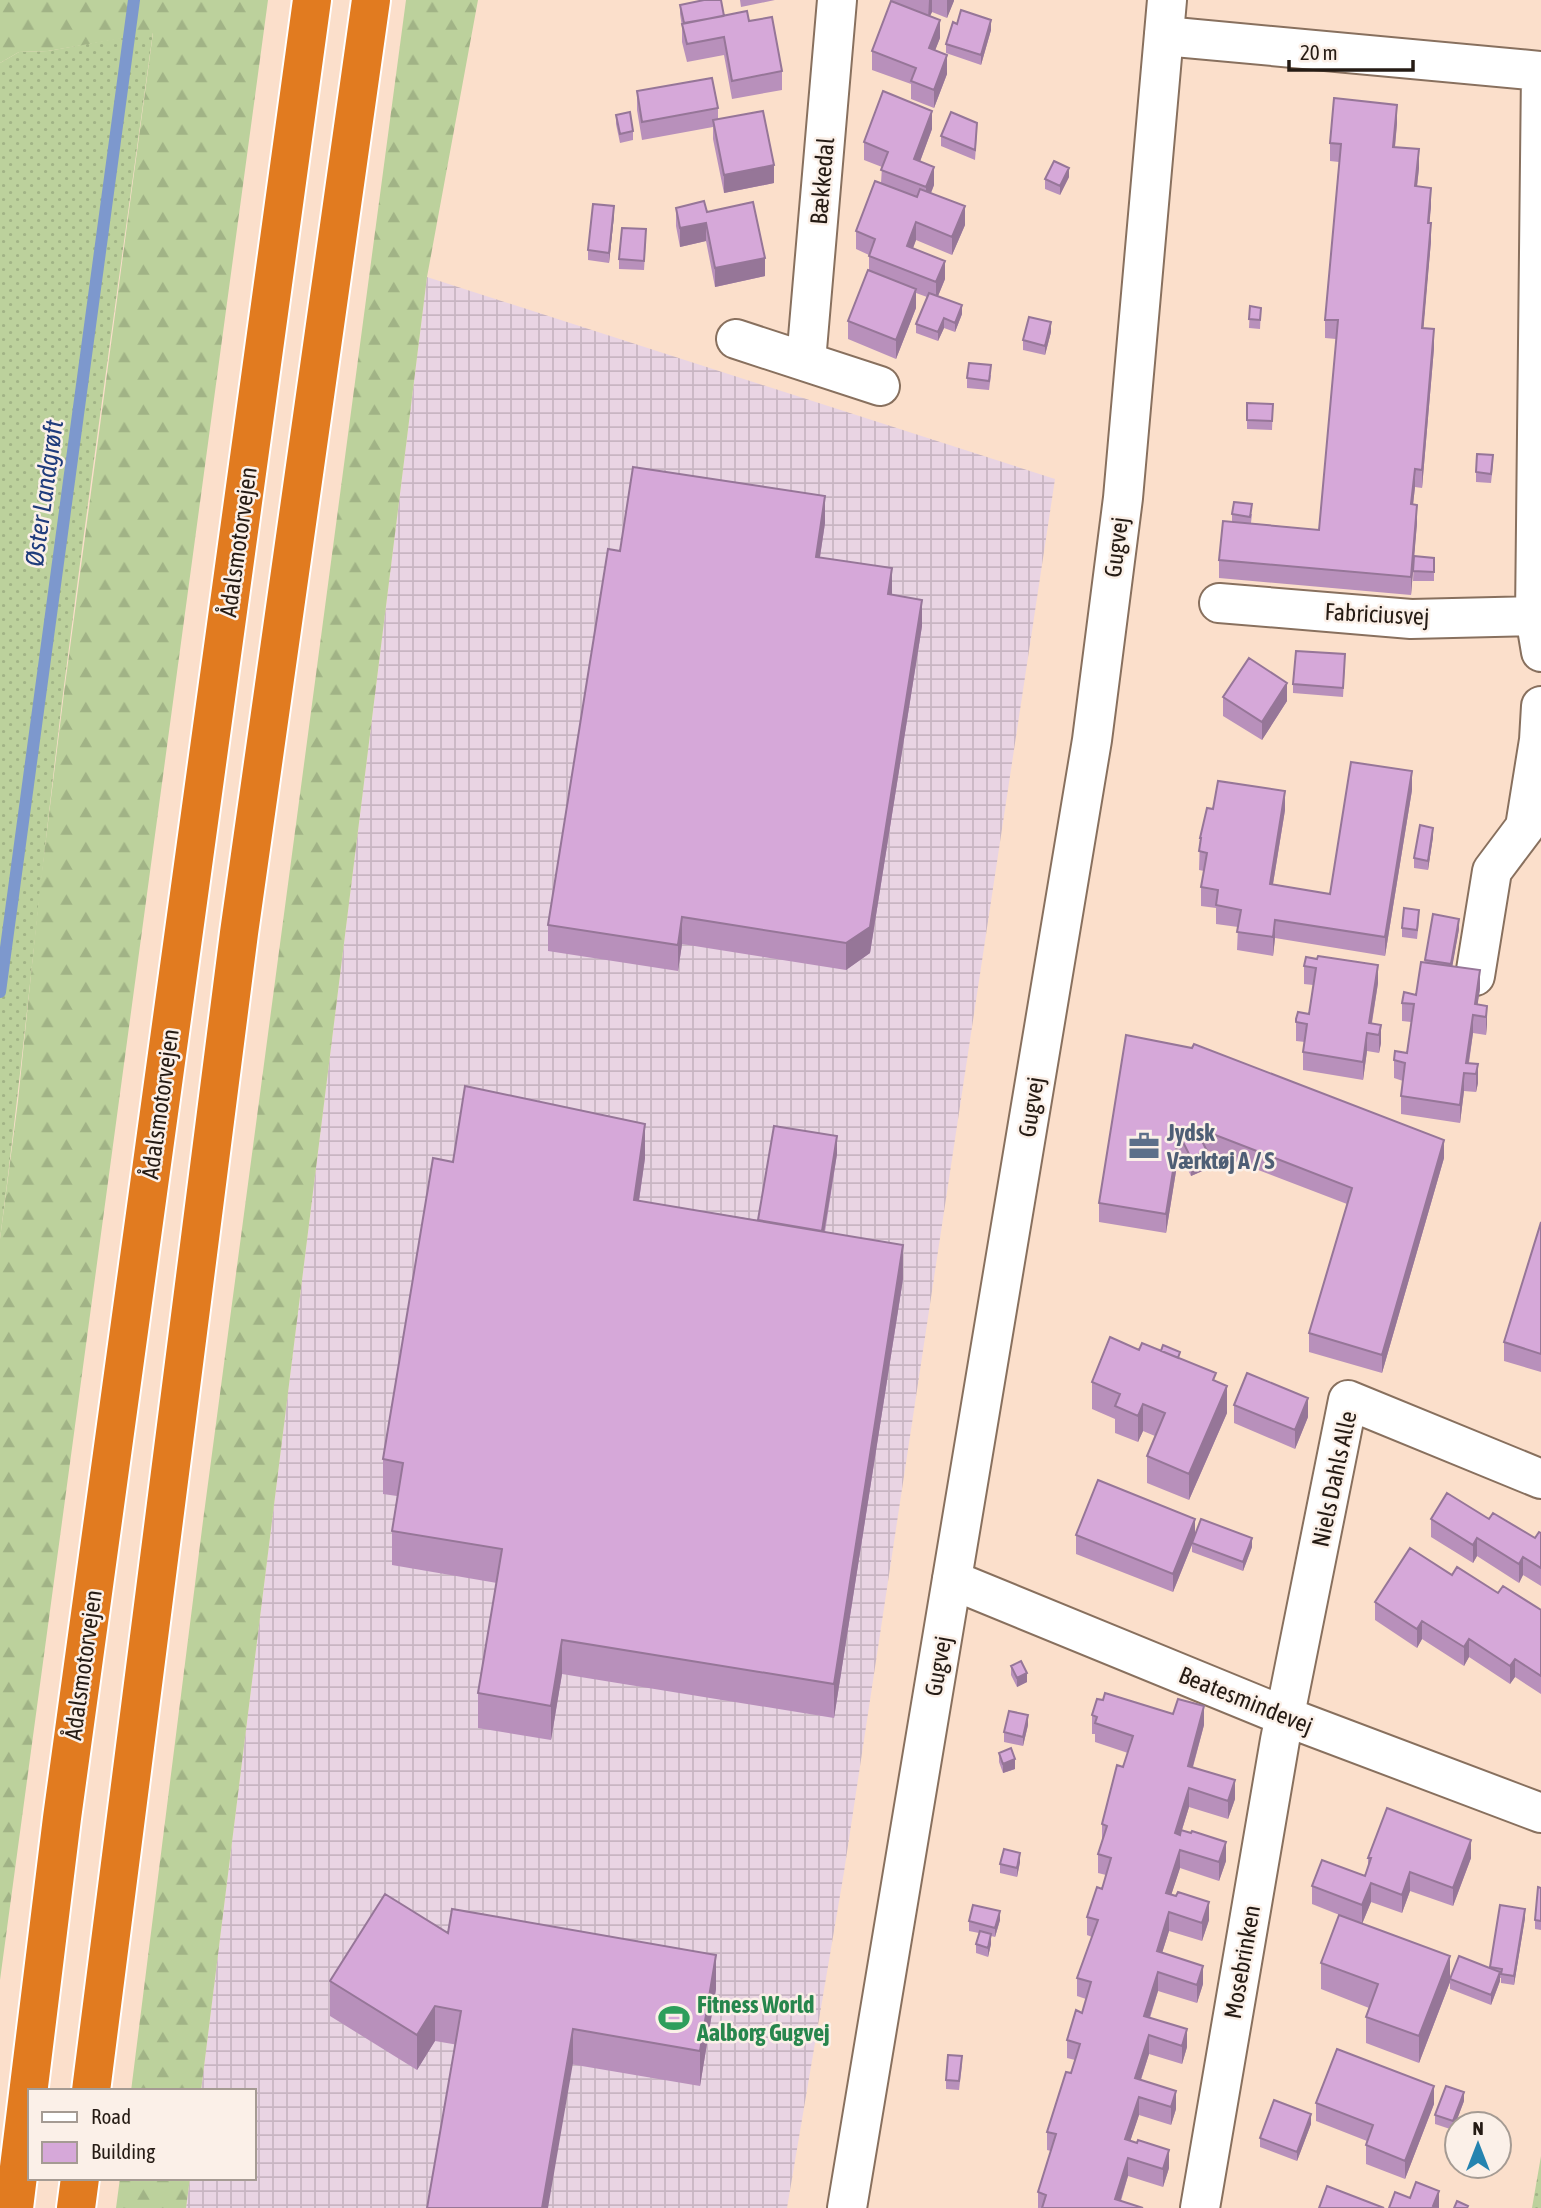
<svg xmlns="http://www.w3.org/2000/svg" width="1541" height="2208" viewBox="0 0 1541 2208" font-family="'Asap Condensed',sans-serif">
<defs>
<pattern id="industrial-grid" width="8" height="8" patternUnits="userSpaceOnUse" patternTransform="scale(1.75)"><rect width="8" height="8" fill="#e9d4e3"/><path d="M0 4h8M4 0v8" fill="none" stroke="#c8b5c2"/></pattern>
<pattern id="grass-dots" width="8" height="8" patternUnits="userSpaceOnUse" patternTransform="scale(1.75)"><rect width="8" height="8" fill="#bcd19c"/><path d="M2 2h.1M6 6h.1" fill="none" stroke="#a1b386" stroke-width="1.8" stroke-linecap="round"/></pattern>
<pattern id="forest-firs" width="22" height="20" patternUnits="userSpaceOnUse" patternTransform="scale(1.75)"><rect width="22" height="20" fill="#bcd19c"/><path d="M5 1l3.5 6h-7zM16 11l3.5 6h-7z" fill="#a1b386"/></pattern>
</defs>
<rect width="100%" height="100%" fill="#fbdfcb"/>
<path fill="url(#industrial-grid)" d="M427,277l628,202 -211,1393 -57,336h-601l4,-30h64v-87h-53z"/>
<path fill="url(#grass-dots)" d="M153,32c-30,218 -61,436 -89,654 -23,184 -40,369 -64,553v-1176l19,-11 29,-1z
M1541,2156v52h-9z"/>
<path fill="url(#forest-firs)" d="M0,0h268l-268,1980v-741l18,-138 22,-214 25,-202 88,-652 -105,18 -29,1 -19,11z
M406,0h72l-51,277 -226,1814h-70l72,-570z
M120,2178h70l-4,30h-70z"/>
<g fill="none" stroke-linecap="round" stroke-linejoin="round">
<path stroke="#7d98cd" stroke-width="12" d="M0,992l134,-992"/>
<g stroke="#88705e" stroke-width="42">
<path id="street" d="M1164,36l377,35
M1541,71l-6,545 6,36
M736,339l144,47
M806,361l31,-361
M1219,603l192,16 124,-3
M1475,976l17,-105 33,-44 14,-87 2,-34
M952,1580l332,136 257,97
M1200,2208l80,-468 68,-340 193,79"/>
</g>
<g stroke="#88705e" stroke-width="42">
<path id="secondary" d="M847,2208l245,-1468 31,-242 44,-498"/>
</g>
<g stroke="#fff" stroke-width="42">
<path id="highway" d="M91,2091l148,-1158 132,-933
M14,2208l48,-390 250,-1818
M76,2208l4,-30"/>
</g>
<use href="#street" stroke="#fff" stroke-width="38"/>
<use href="#secondary" stroke="#fff" stroke-width="38"/>
<use href="#highway" stroke="#e17b20" stroke-width="38"/>
</g>
<path fill="#b890bb" d="M740,0h35l-34,7z
M892,0h62l-7,18 -15,-6 -2,4 10,22 -5,12 12,24 -13,34 -23,-9v-15l-39,-14v-19z
M680,5l69,16 33,50v19l-50,9 -8,-44 -37,7 -5,-20v-15l-2,-13z
M957,24l34,6 -10,35 -35,-12v-9z
M637,91l81,17v11l56,64 -50,10 -11,-54v-12l-71,13 -5,-30z
M616,115l17,16v9l-13,3 -4,-19z
M1397,123l-2,25 24,20 -2,18 14,20 -2,17 2,18 -8,87 11,20 -12,140 -7,-1 -2,17 4,19 -3,33 20,2v23h-21l1,-22 -3,36 -192,-17v-18l13,-38v-8h20l-1,9 68,7 17,-191 -11,-1v-18l14,-158 -9,-1v-18z
M932,129l-12,32 14,24 -3,8 34,32 -13,30 -36,-15 -3,8 32,31 -7,17 24,18 -7,18 -11,-4 -6,13 -22,-8v-9l11,-27 -11,-4v15l-20,51 -48,-20v-18l21,-51v-15l-13,-6v-18l25,-48 1,-16 -18,-7v-18z
M977,132l-2,28 -34,-14v-10z
M1069,177l-9,18 -15,-6v-10z
M676,208l31,4 58,64 -50,11 -9,-46 -26,6 -4,-21z
M614,216l-5,47 -21,-3v-10z
M646,238l-2,32 -25,-1v-10z
M1250,306l11,2 -1,21 -11,-1z
M1051,332l-6,23 -22,-5v-10z
M991,375l-2,15 -22,-2v-10z
M1247,403l26,1 -1,26 -25,-1z
M1493,465l-2,18 -15,-1v-10z
M825,523l-5,34 72,38 30,31 -52,327 -24,17 -164,-26 -4,27 -130,-20v-26l72,-374z
M1345,664l-2,33 -50,-4v-9z
M1223,697l64,4 -25,39 -39,-24z
M1412,790l-27,166 -110,-18 -2,18 -36,-6 1,-23 -22,-3v-16l-15,-2v-19l3,-16 -5,-1 1,-32 13,-29 72,1 -12,74 57,10z
M1433,837l-5,33 -14,-2v-10z
M1419,920l-2,19 -15,-2v-9z
M1459,929l-7,37 28,23 -3,16 10,1v18l-1,11 -13,-2 -4,30 9,1v19l-2,9 -12,-1 -4,32 -59,-9v-18l2,-15 -9,-3v-18l13,-7 4,-31 -9,-1v-18l14,-8 9,-35z
M1306,957l72,26 -6,40 9,2v18l-2,10 -12,-2 -4,29 -60,-10v-18l2,-10 -9,-1v-19l13,-8 4,-29 -9,-1v-18z
M1126,1035l318,123 -62,215 -73,-21v-19l38,-129 -141,-54 1,19 -16,7 -8,-16 -5,-1 -12,74 -67,-11v-19z
M837,1154l-12,78 78,47 -69,439 -272,-44 -11,66 -73,-12v-35l19,-110 -105,-18v-34l5,-35 -14,-2v-35l70,-297 192,-4 -6,43 119,19z
M1541,1222v150l-37,-11v-19z
M1139,1350l41,9 36,22 11,32 -38,87 -42,-17v-27l8,-20 -12,-5 -5,11 -23,-9v-14l-23,-10v-27z
M1234,1405l74,12 -13,32 -61,-26z
M1431,1519h58l46,19 6,-5v53l-18,-11 -4,8 -42,-27 -4,7 -42,-26z
M1076,1535l119,2 57,10 -9,24 -51,-19v-9l2,-3 -21,52 -97,-38z
M1452,1575l89,35v84l-26,-17 -5,7 -41,-27 -5,9 -42,-27 -5,9 -42,-28v-18z
M1011,1666l16,16 -10,5 -6,-12z
M1092,1715l112,10 -11,42 42,32 -7,20 -39,-12 -7,23 44,31 -7,20 -39,-13 -9,27 38,25 -7,21 -33,-10 -7,22 41,31 -6,19 -39,-12 -8,27 37,29 -5,17 -33,-10 -8,26 35,29 -5,16 -32,-10 -9,26 39,27 -6,19 -35,-11 -7,25 22,7h-105v-16l13,-41 -4,-1v-18l24,-59 4,-13 -8,-2v-18l15,-27 4,-14 -9,-3v-18l15,-41 -5,-2v-18l15,-28 4,-14 -8,-2v-19l4,-12v-18l26,-71 -33,-11v-8h-3z
M1028,1725l-5,21 -19,-4v-10z
M999,1753l16,16 -12,4 -4,-11z
M1368,1858h103l-18,48 -43,-15 -8,22 -31,-11 -9,22 88,55 40,-11 35,-50 -11,67 -13,-2v-5h-1v3l-9,24 -41,-16v-7l-31,81 -53,-20v-26l3,-9 -48,-19v-26l26,-45 -35,-14v-18l53,-10 3,-10z
M1020,1862l-3,15 -17,-4v-9z
M1541,1888v42l-6,-1v-9z
M1000,1920l-5,17 -4,-1v8l-3,13 -12,-4v-9l3,-11 -10,-2v-10z
M448,1933l268,56 -16,97 -265,-45 -18,29 -87,-54v-35z
M962,2065l-3,25 -13,-1v-9z
M1464,2101l-11,29 -18,-6v-9z
M1316,2103l118,1 -29,75 -39,-15v-19l1,-4 -51,-20z
M1311,2124l-14,37 -37,-14v-9z"/>
<path fill="#967698" d="M929,0h3v12l-4,8z
M947,0h7v1l-7,17z
M940,20v18l-11,28v-18z
M991,20v10l-10,35v-10z
M947,55v19l-13,34v-18z
M1397,105v18l-4,43v-19z
M932,111v18l-18,49v-19z
M1419,149v19l-4,36v-18z
M774,165v18l-50,10v-18z
M934,167v18l-8,20v-18z
M1069,168v9l-9,18v-9z
M1431,188v18l-3,35v-18z
M614,206v10l-5,47v-10z
M965,206v19l-13,30v-18z
M916,222v18l-9,24v-18z
M706,223v18l-26,6v-19z
M1431,223v18l-9,105v-18z
M765,258v18l-50,11v-19z
M945,261v18l-9,22v-19z
M916,289v19l-20,51v-19z
M962,305v9l-7,18v-9z
M944,318v10l-6,13v-9z
M1051,322v10l-6,23v-9z
M1434,329v19l-12,140v-18z
M1415,469v18l-4,36v-19z
M825,496v27l-9,60v-26z
M1417,505v18l-6,72v-18z
M892,568v27l-4,-1z
M922,600v26l-52,327 -24,17v-27z
M1287,683v18l-25,39v-18z
M1412,771v19l-27,166v-19z
M1285,791v19l-15,92v-18z
M1433,828v9l-5,33v-9z
M682,917v27l-4,27v-26z
M1459,919v10l-8,45v-10z
M1275,920v18l-2,18v-19z
M1378,965v18l-8,50 -1,-10z
M1480,970v19l-4,26 -1,-11z
M1487,1006v18l-1,11v-18z
M1473,1015v18l-6,40 -1,-10z
M1381,1025v18l-2,10v-18z
M1367,1033v18l-4,29v-18z
M1478,1064v19l-2,9v-18z
M1464,1073v18l-4,32v-18z
M645,1124v34l-11,76v-34z
M837,1136v18l-17,103v-18z
M1178,1140v19l-12,74v-19z
M1444,1140v18l-62,215v-18z
M1207,1151v18l-16,7v-18z
M903,1245v34l-69,439v-34z
M1227,1386v27l-38,87v-26z
M1308,1398v19l-13,32v-19z
M1143,1404v27l-5,11v-26z
M1195,1519v18l-22,55v-18z
M1252,1538v9l-9,24v-9z
M1477,1538v18l-4,7v-18z
M1523,1557v18l-4,8v-19z
M1422,1621v18l-5,9v-19z
M1469,1639v18l-5,9v-19z
M562,1640v34l-11,66v-34z
M1515,1659v18l-5,7v-18z
M1027,1673v9l-10,5v-9z
M1204,1706v19l-16,59v-18z
M1028,1715v10l-5,21v-9z
M1015,1759v10l-12,4v-9z
M1235,1780v19l-7,20v-18z
M1189,1788v19l-14,45v-19z
M1471,1840v18l-18,48v-18z
M1226,1842v19l-7,20v-19z
M1180,1850v18l-14,43v-18z
M1020,1853v9l-3,15v-9z
M1410,1872v19l-8,22v-18z
M1371,1883v19l-9,22v-19z
M1209,1902v18l-7,21v-18z
M1525,1909v9l-11,67v-9z
M1000,1911v9l-5,17v-9z
M1169,1912v19l-12,38v-18z
M991,1934v10l-3,13v-9z
M716,1955v34l-16,97v-35z
M1450,1956v26l-31,81v-27z
M1203,1966v18l-6,19v-18z
M1158,1972v19l-14,43v-18z
M1500,1972v9l-9,24v-10z
M435,2006v35l-18,29v-35z
M573,2029v34l-25,145h-6z
M1187,2029v18l-5,17v-18z
M1149,2035v19l-14,43v-19z
M1434,2086v18l-29,75v-18z
M1176,2091v18l-5,16v-18z
M1464,2092v9l-11,29v-9z
M1139,2097v18l-14,42v-18z
M1311,2114v10l-14,37v-9z
M1169,2150v18l-6,19v-18z
M1128,2158v18l-10,32 -3,-9z
M1439,2191v17h-6v-2z"/>
<path fill="#d6a8d9" stroke="#967698" stroke-width="2" d="M704,0h17l3,16 -40,7 -4,-18z
M891,1l49,19 -11,28 18,7 -13,35 -23,-9 5,-13 -44,-17z
M961,10l30,10 -10,35 -35,-11 7,-22 4,2z
M747,11l2,10 23,-4 10,54 -50,10 -8,-44 -37,7 -5,-20z
M712,78l6,30 -76,14 -5,-31z
M883,91l49,20 -18,48 20,8 -8,20 -45,-17 7,-18 -24,-10z
M1334,98l63,7 -4,42 26,2 -4,37 16,2 -3,35h3l-9,105 12,1 -12,141 -7,-1 -4,35 6,1 -6,72 -192,-17 4,-39 96,9 19,-210h-13l16,-176 -11,-1z
M763,111l11,54 -50,10 -11,-55z
M630,112l3,19 -13,3 -4,-19z
M951,112l26,11 -2,27 -34,-14z
M1054,161l15,7 -9,18 -15,-7z
M875,181l42,16 3,-8 45,17 -13,31 -36,-15 -9,24 38,15 -9,21 -67,-26 6,-17 -19,-8z
M704,201l3,11 46,-10 12,56 -50,10 -9,-45 -26,5 -4,-20z
M593,204l21,2 -5,47 -21,-3z
M622,228l24,1 -2,32 -25,-2z
M868,270l48,19 -20,51 -48,-19z
M929,293l33,12 -7,18 -11,-5 -6,14 -22,-8z
M1250,306l11,2 -1,12 -11,-1z
M1029,317l22,5 -6,24 -22,-6z
M969,363l22,2 -2,16 -22,-3z
M1247,403l26,1 -1,17 -25,-1z
M1477,454l16,1 -2,19 -15,-2z
M633,467l192,29 -9,61 76,11 -4,26 34,6 -52,327 -24,16 -164,-26 -4,28 -130,-20 60,-376 12,2z
M1234,502l18,2 -2,13 -18,-3z
M1414,556l20,2v14l-21,-1z
M1296,651l49,3 -2,34 -50,-4z
M1249,658l38,25 -25,39 -39,-25z
M1351,762l61,9 -27,166 -110,-17 -2,17 -36,-5 4,-22 -25,-5 2,-15 -17,-3 6,-34 -8,-2 2,-13h-1l7,-30 6,1 5,-28 67,10 -15,93 60,10z
M1420,825l13,3 -5,33 -14,-3z
M1404,908l15,2 -2,20 -15,-2z
M1433,914l26,5 -8,45 -26,-4z
M1318,956l60,9 -9,58 12,2 -2,10 -12,-2 -4,29 -60,-10 4,-28 -11,-2v-3l2,-7 11,2 7,-46 -12,-2 2,-9 11,2z
M1421,962l59,8 -5,34 12,2 -1,11 -13,-2 -7,48 12,1 -2,10 -12,-1 -4,32 -59,-9 4,-33 -11,-3 1,-9 12,2 7,-49 -12,-1 2,-11 12,3z
M1126,1035l66,13 2,-4 250,96 -62,215 -73,-22 43,-145 -152,-59 -2,4 9,18 -16,7 -8,-16 -5,-2 -12,74 -67,-11z
M465,1086l180,38 -11,76 269,45 -69,439 -272,-44 -11,66 -73,-13 24,-144 -110,-18 11,-68 -20,-4 50,-301 20,4z
M774,1126l63,10 -15,95 -64,-11z
M1541,1222v132l-37,-12z
M1110,1337l29,13 3,-7 74,30 -3,7 14,6 -38,88 -42,-18 18,-43 -22,-9 -5,12 -23,-10 5,-12 -28,-12z
M1163,1345l17,7 -2,6 -17,-7z
M1247,1373l61,25 -13,32 -61,-25z
M1098,1480l97,39 -22,55 -97,-39z
M1447,1493l42,26 4,-6 42,25 4,-6 2,1v35l-18,-11 -4,7 -42,-26 -4,7 -42,-26z
M1201,1519l51,19 -9,24 -51,-19z
M1410,1548l42,27 5,-8 41,26 5,-7 38,24v66l-26,-17 -5,7 -41,-27 -5,8 -42,-26 -5,8 -42,-27z
M1021,1661l6,12 -10,5 -6,-12z
M1105,1693l68,21 5,-15 26,7 -16,60 47,14 -7,21 -39,-13 -14,45 5,2 1,-5 10,3 1,-2 34,11 -7,20 -39,-12 -14,43 10,3 2,-4 31,10 -7,21 -33,-11 -12,39 46,15 -6,19 -39,-13 -14,44 43,13 -5,17 -33,-11 -14,43 41,13 -5,16 -32,-10 -14,42 12,4 1,-3 31,10 -6,19 -35,-11 -13,41 28,9h-101l4,-13 -8,-3 18,-58 -9,-2 19,-60 5,1 9,-29 -13,-4 9,-30 6,3 9,-31 -14,-4 21,-58 -11,-3 10,-30 5,2 9,-31 -13,-4 9,-28 -5,-2 15,-59 6,2 10,-31 -38,-13 2,-6 -5,-2 5,-16 6,1z
M1009,1711l19,4 -5,22 -19,-5z
M1011,1748l4,11 -12,5 -4,-11z
M1387,1808l84,32 -18,48 -43,-16 -8,23 -31,-12 -9,22 -50,-19 10,-26 43,16 6,-18h-3z
M1004,1849l16,4 -3,15 -17,-4z
M1538,1887l3,1v33l-6,-1z
M385,1894l63,39 4,-24 264,46 -16,96 -127,-22 -31,179h-115l34,-197 -26,-5 -18,29 -87,-54z
M973,1905l27,6 -5,17 -26,-7z
M1500,1905l25,4 -11,67 -13,-2 1,-5 -12,-2z
M1339,1915l111,41 -31,80 -53,-19 12,-33 -57,-21z
M980,1931l11,3 -3,14 -12,-4z
M1459,1956l41,16 -9,23 -41,-16z
M1337,2049l97,37 -29,75 -39,-16 7,-20 -57,-22z
M948,2055l14,1 -3,25 -13,-1z
M1446,2086l18,6 -11,29 -18,-6z
M1274,2100l37,14 -14,38 -37,-14z
M1416,2182l23,9 -6,15 5,2h-49l6,-16 15,6z
M1327,2186l57,22h-65z
M1457,2201l11,5 -1,2h-13z"/>
<defs>
<g id="office-bare" transform="scale(2.415)"><path d="M-6-3h4V-5.5h4V-3h4V5H-6ZM-1-4.5V-3h2v-1.5ZM-6 0V1H6V0Z" fill="#5c6f8a" stroke="#fbf0e8" stroke-width="2.5" paint-order="stroke"/></g>
<g id="stadium-bare" transform="scale(2.415)"><path d="M0-5a6.5 5 0 1 0 0 10a6.5 5 0 1 0 0-10ZM-3.5-1.8h7v3.6h-7Z" fill="#2e9e5b" stroke="#fbf0e8" stroke-width="2.5" paint-order="stroke"/></g>
</defs>
<g fill-rule="evenodd">
<use href="#office-bare" x="1144" y="1146"/>
<use href="#stadium-bare" x="674" y="2018"/>
</g>
<g text-anchor="middle" dominant-baseline="central" stroke-width="5" stroke-linejoin="round" paint-order="stroke">
<g font-size="24" fill="#251b14" stroke="#fbf0e8">
<text transform="translate(822 181) rotate(-85)">Bækkedal</text>
<text transform="translate(238 542) rotate(-82)">Ådalsmotorvejen</text>
<text transform="translate(1116 547) rotate(-83)">Gugvej</text>
<text transform="translate(1377 614) rotate(3)">Fabriciusvej</text>
<text transform="translate(160 1104) rotate(-82)">Ådalsmotorvejen</text>
<text transform="translate(1031 1107) rotate(-81)">Gugvej</text>
<text transform="translate(1334 1479) rotate(-78)">Niels Dahls Alle</text>
<text transform="translate(83 1665) rotate(-82)">Ådalsmotorvejen</text>
<text transform="translate(938 1666) rotate(-80)">Gugvej</text>
<text transform="translate(1246 1700) rotate(22)">Beatesmindevej</text>
<text transform="translate(1242 1962) rotate(-80)">Mosebrinken</text>
</g>
<g font-size="24" font-weight="bold" fill="#4e5e75" stroke="#fbf0e8" text-anchor="start">
<text x="1167" y="1132">Jydsk<tspan x="1167" dy="28">Værktøj A / S</tspan></text>
</g>
<g font-size="24" font-weight="bold" fill="#27864d" stroke="#fbf0e8" text-anchor="start">
<text x="697" y="2004">Fitness World<tspan x="697" dy="28">Aalborg Gugvej</tspan></text>
</g>
<g font-size="26" font-style="italic" fill="#1f3c7c" stroke="#fbf0e8">
<text transform="translate(44 493) rotate(-82)">Øster Landgrøft</text>
</g>
</g>
<rect x="28" y="2089" width="228" height="91" fill="#fbf0e8" stroke="#a59b93" stroke-width="2"/>
<rect x="42" y="2112" width="35" height="10" fill="#ffffff" stroke="#a59b93" stroke-width="2"/>
<text x="91" y="2124" font-size="21" fill="#251b14">Road</text>
<rect x="42" y="2142" width="35" height="21" fill="#d6a8d9" stroke="#a59b93" stroke-width="2"/>
<text x="91" y="2159" font-size="21" fill="#251b14">Building</text>
<g transform="translate(1478 2145)"><circle r="33" fill="#fbf0e8" stroke="#a59b93" stroke-width="2"/>
<path d="M0-5L12 26L0 18L-12 26Z" fill="#2584b0"/>
<text y="-10" font-size="19" font-weight="bold" text-anchor="middle" fill="#251b14">N</text>
</g>
<path d="M1289 60v10h124v-10" fill="none" stroke="#251b14" stroke-width="3.5"/>
<text x="1300" y="60" font-size="21" fill="#251b14" stroke="#fbf0e8" stroke-width="5" paint-order="stroke">20 m</text>
</svg>
